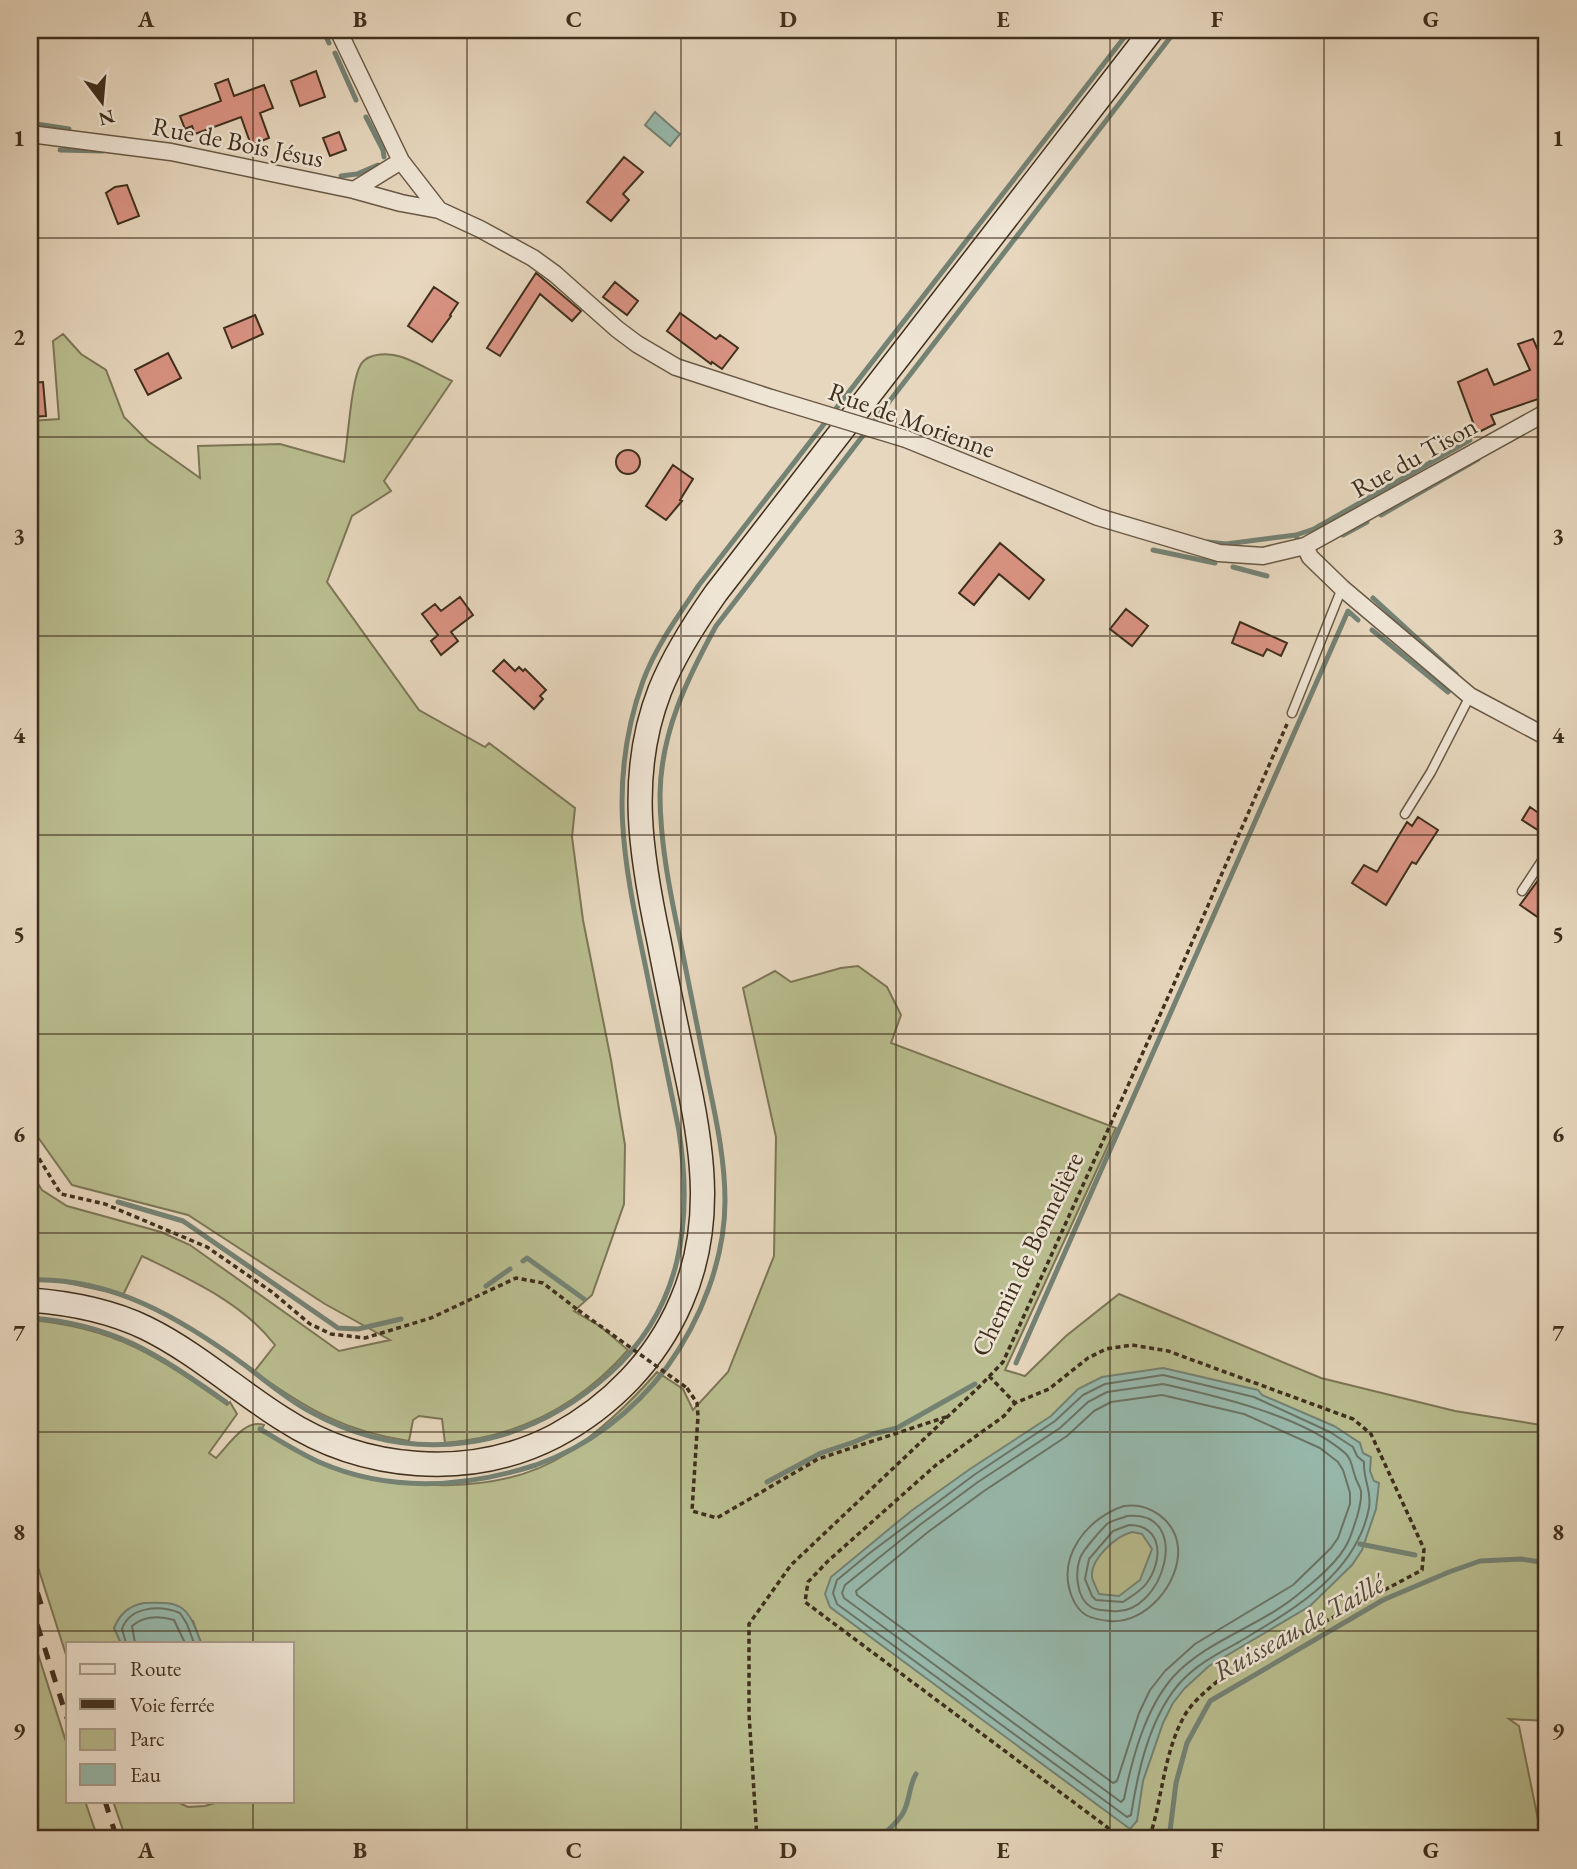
<svg xmlns="http://www.w3.org/2000/svg" width="1577" height="1869" viewBox="0 0 1577 1869" font-family="'EB Garamond',serif">
<rect width="100%" height="100%" fill="#e7d7be"/>
<filter id="stains"><feTurbulence type="fractalNoise" baseFrequency=".00286" numOctaves="4"/><feColorMatrix values="0 0 0 0 .2 0 0 0 0 .09 0 0 0 0 .02 0 0 0 .5 -.17"/></filter>
<radialGradient id="worn" r=".72"><stop offset=".6" stop-color="#630" stop-opacity="0"/><stop offset="1" stop-color="#630" stop-opacity=".3"/></radialGradient>
<path fill="#b9bd8f" stroke="#7c7656" stroke-width="2" d="M63,334l18,20 25,16 18,47 24,24 52,37 -2,-32 82,-2 64,18c4,-21 7,-82 17,-98 8,-12 29,-11 41,-7 17,6 33,16 50,24l-68,100 7,10 -39,25 -25,66 92,128 66,37 4,-4 86,65 -3,29 11,83 28,140 14,85 -1,59 -32,91 -18,16 27,16 27,23c-48,55 -109,87 -183,93l-3,-24 -23,-3 -6,4 -4,21c-67,-10 -100,-32 -155,-69l21,-27c-33,-43 -86,-66 -133,-89l-19,39 -73,-16h-20v-108l12,19 25,16 94,26 29,13 149,106 51,-11 -65,-36 -137,-89 -116,-30 -42,-59v-705l29,-2 -6,-78z
M858,966l29,21 14,28 -10,28 225,85 -111,242 20,6 41,-40 53,-42 202,84 134,33 92,15v295l-38,-2 10,7 23,113h-1416l-13,-38h62l13,6 17,-1 17,-5h70v-158h-91l-8,-22 -79,7 7,15h-53v18l-38,-119v-222c85,7 129,37 197,85l3,-3 7,12 -28,39 7,5c12,-12 29,-40 48,-33l-3,5c20,11 39,24 61,33 70,28 177,34 244,-9 33,-22 65,-52 91,-82l26,17 10,21 35,-38 46,-116 2,-119 -33,-149 32,-17 16,11 50,-14z
M30,1629l38,119v53h17l13,38h-68z"/>
<path fill="#97baae" stroke="#748274" stroke-width="2" fill-rule="evenodd" d="M655,112l25,22 -10,12 -25,-21z
M1163,1368l95,22 4,5 72,31 26,17 3,10 8,4 -1,14 4,10 5,2 -3,26 -14,41 -10,15 -42,41 -101,60 -24,22 -12,15 -10,20 -20,58 -6,40 -7,8 -300,-222 -5,-13 6,-17 80,-66 59,-42 81,-53 27,-27 24,-12zM1132,1532l10,2 10,15 -12,31 -21,16 -20,-2c-2,-5 -6,-12 -7,-17 -2,-18 24,-41 40,-45z
M144,1603c40,-2 44,4 57,40h-80l-7,-15c6,-14 14,-22 30,-25z"/>
<g fill="none" stroke-linecap="round" stroke-linejoin="round">
<path stroke="#6b7466" stroke-width="2" d="M1163,1375l91,22 76,35 23,15 4,9 7,6c-1,17 8,29 5,46 -13,67 -77,102 -130,134 -22,12 -44,23 -61,43 -29,35 -40,86 -47,130l-4,2 -290,-213 -4,-11 4,-13 34,-28 103,-77 81,-54 28,-26 22,-11z
M1163,1384c54,12 140,32 182,69 7,6 7,15 10,23 1,5 5,10 6,15 1,9 -2,18 -4,26 -3,8 -5,17 -9,25 -9,19 -31,37 -47,50 -39,34 -93,47 -128,85 -28,32 -41,82 -49,122l-3,3 -277,-204 -2,-5 3,-8 76,-61 57,-42 82,-54 28,-26 19,-10z
M1162,1395l82,19 76,34 18,14 5,8 7,23v11l-12,34 -7,10 -38,37 -98,59 -30,27 -15,19 -11,23 -22,68 -4,2 -256,-188 -1,-4 72,-59 56,-41 83,-55 27,-25 17,-9z
M1124,1506c25,-4 51,14 54,41 3,36 -33,78 -69,74 -19,-2 -30,-6 -37,-24 -16,-40 15,-79 52,-91z
M1127,1516c67,-7 37,101 -15,95 -7,-1 -15,0 -21,-4 -15,-9 -16,-35 -11,-49 3,-8 21,-28 27,-34 5,-4 13,-5 20,-8z
M1129,1525c35,0 34,37 17,59 -5,7 -16,13 -23,18l-27,-2 -4,-4 -7,-17 4,-20 24,-28z
M126,1643l-4,-14c8,-23 38,-24 58,-16l7,11 7,19
M135,1643l-3,-17c12,-10 28,-10 42,-6l11,23"/>
<path stroke="#748274" stroke-width="5" d="M323,30l6,13
M335,53l21,47
M366,117l17,33 1,7
M30,123l39,6
M60,150l43,1
M341,176l16,-2 21,-9
M1381,515l97,-56
M1343,535l24,-13
M1297,538l-1,-3 18,-6 156,-89
M1208,542l18,2 70,-9
M1153,550l62,13
M1233,567l34,9
M1373,598l83,76
M1372,630l76,62
M30,1130v2
M118,1202l65,19 155,107 20,1 43,-10
M523,1261l4,-3 57,41
M30,1280c82,-3 152,39 216,86 21,16 42,34 65,46 102,56 213,38 298,-38 73,-65 84,-152 70,-243 -11,-54 -22,-108 -33,-162 -21,-102 -40,-185 -3,-288 13,-35 35,-65 56,-96l431,-555
M486,1286l24,-17
M30,1318c85,6 128,37 196,84
M1016,1363l332,-752 10,9
M260,1429c20,12 39,24 59,33 71,31 145,26 217,3 52,-18 98,-54 131,-98 34,-47 58,-108 58,-166 0,-39 -8,-78 -16,-116 -10,-48 -19,-97 -29,-145 -10,-48 -20,-97 -20,-146 1,-62 27,-115 56,-168l460,-596
M767,1482l54,-29 33,-11 19,-8 24,-6 78,-44
M1360,1544l55,11
M879,1839c8,-9 18,-15 24,-26 7,-12 6,-28 13,-39
M1169,1839l7,-56 11,-40 23,-42 173,-101 66,-28 31,-11 41,-2 26,4"/>
</g>
<path fill="#da9383" stroke="#3f2f1d" stroke-width="2" d="M316,71l9,26 -25,9 -9,-25z
M228,79l6,17 30,-11 9,23 -13,5 9,25 -18,7 -10,-28 -46,17 -3,-8 -7,3 -5,-13 41,-15 -6,-17z
M339,132l7,18 -16,6 -7,-18z
M624,157l19,15 -20,22 6,6 -18,21 -24,-19z
M127,185l12,31 -21,8 -12,-31 9,-6z
M536,273l45,38 -9,10 -32,-27 -40,62 -13,-8z
M615,282l23,19 -11,14 -24,-18z
M434,287l24,16 -8,12 1,1 -19,26 -24,-16z
M680,313l36,26 4,-4 18,13 -16,21 -10,-7 -1,2 -44,-33z
M255,315l8,19 -31,14 -8,-20z
M1533,339l14,32v25l-56,19 4,9 -18,9 -19,-51 29,-13 7,16 36,-15 -12,-26z
M168,353l13,25 -33,17 -13,-25z
M43,382l3,34 -16,1v-34z
M616 462a12 12 0 1 1 24 0a12 12 0 1 1-24 0Z
M673,465l20,14 -13,21 2,1 -16,19 -20,-14z
M1000,543l44,37 -15,19 -30,-25 -25,31 -15,-12z
M460,597l13,18 -22,17 7,9 -17,14 -10,-14 7,-6 -16,-21 13,-10 6,7z
M1126,609l22,17 -16,20 -22,-17z
M1240,622l47,21 -6,13 -14,-7 -4,7 -31,-13z
M504,660l11,11 4,-4 4,4 2,-2 21,21 -6,6 3,3 -9,10 -41,-38z
M1530,807l17,12v17l-25,-16z
M1418,817l20,13 -22,34 -4,-2 -26,43 -34,-22 12,-18 13,7 30,-50 5,4z
M1547,868v44l-5,8 -22,-15z"/>
<g fill="none" stroke-linecap="round" stroke-linejoin="round">
<g stroke="#695945" stroke-width="11">
<path id="lane" d="M1292,713l50,-125
M1405,814l26,-42 39,-76
M1522,891l25,-38"/>
</g>
<g stroke="#695945" stroke-width="19">
<path id="street" d="M338,30l63,131 38,49 41,19 53,29 22,16 62,55 20,15 39,23 95,31
M30,134l141,18 183,38 47,13 38,7
M354,190l47,-29
M906,439l192,78 121,36 44,3 42,-10 242,-134
M1305,546l5,11 32,31 128,108 77,41"/>
</g>
<g stroke="#3f2f1d" stroke-width="26">
<path id="secondary" d="M30,1300c40,3 79,10 116,28 49,24 91,62 137,91 80,52 187,61 272,17 56,-30 101,-76 126,-134 32,-73 23,-146 7,-221 -10,-46 -20,-93 -29,-140 -18,-84 -32,-167 1,-251 14,-35 34,-66 56,-97l436,-563"/>
</g>
<path stroke="#3f2f1d" stroke-width="3.5" stroke-dasharray="5 3.5" stroke-linecap="butt" d="M30,1144l31,50 44,10 102,43 65,45 38,32 21,10 34,4 66,-20 85,-40 27,5 35,27
M989,1376l26,27
M687,1388l10,15 1,13 -6,95 25,7 101,-59 128,-42
M757,1839l-8,-125v-90l42,-59 188,-178 24,-25 170,-376 114,-262
M1123,1839l-318,-237 3,-20 20,-21 108,-96 68,-49 11,-13 34,-14 39,-31 18,-9 26,-4 36,6 185,68 18,15 53,115 -2,21 -197,105c-13,11 -29,23 -39,38 -23,39 -23,85 -37,126"/>
<use href="#lane" stroke="#efe5d5" stroke-width="8"/>
<use href="#street" stroke="#efe5d5" stroke-width="16"/>
<use href="#secondary" stroke="#efe5d5" stroke-width="23"/>
<path stroke="#3f2f1d" stroke-width="5" stroke-dasharray="12 12" stroke-linecap="butt" d="M30,1570l14,43
M30,1602l38,119
M105,1801l12,38"/>
<g stroke="#695945" stroke-width="19" stroke-linecap="butt">
<path id="street-bridge" d="M771,398l135,41"/>
</g>
<path stroke="#3f2f1d" stroke-width="3.5" stroke-dasharray="5 3.5" stroke-linecap="butt" d="M578,1310l109,78"/>
<use href="#street-bridge" stroke="#efe5d5" stroke-width="16"/>
</g>
<path fill="none" stroke="#3f2f1d" stroke-width="2" stroke-opacity="0.55" d="M253,30v1613M467,30v1809M681,30v1809M896,30v1809M1110,30v1809M1324,30v1809M30,238h1517M30,437h1517M30,636h1517M30,835h1517M30,1034h1517M30,1233h1517M30,1432h1517M30,1631h1517M253,1801v38"/>
<g text-anchor="middle" dominant-baseline="central" stroke-width="5" stroke-linejoin="round" paint-order="stroke">
<g font-size="26" fill="#3f2f1d" stroke="#efe5d5">
<text transform="translate(238 142) rotate(11)">Rue de Bois Jésus</text>
<text transform="translate(912 420) rotate(20)">Rue de Morienne</text>
<text transform="translate(1414 457) rotate(-29)">Rue du Tison</text>
<text transform="translate(1027 1254) rotate(-64)">Chemin de Bonnelière</text>
</g>
<g font-size="28" font-style="italic" fill="#514b3a" stroke="#efe5d5">
<text transform="translate(1298 1627) rotate(-29)">Ruisseau de Taillé</text>
</g>
</g>
<rect width="1577" height="1869" fill="none" stroke="#e7d7be" stroke-width="77"/>
<rect x="66" y="1642" width="228" height="161" fill="#efe5d5" stroke="#a99c8b" stroke-width="2"/>
<rect x="80" y="1664" width="35" height="10" fill="#efe5d5" stroke="#a99c8b" stroke-width="2"/>
<text x="130" y="1676" font-size="21" fill="#3f2f1d">Route</text>
<rect x="80" y="1699" width="35" height="10" fill="#3f2f1d" stroke="#a99c8b" stroke-width="2"/>
<text x="130" y="1712" font-size="21" fill="#3f2f1d">Voie ferrée</text>
<rect x="80" y="1729" width="35" height="21" fill="#b9bd8f" stroke="#a99c8b" stroke-width="2"/>
<text x="130" y="1746" font-size="21" fill="#3f2f1d">Parc</text>
<rect x="80" y="1764" width="35" height="21" fill="#97baae" stroke="#a99c8b" stroke-width="2"/>
<text x="130" y="1782" font-size="21" fill="#3f2f1d">Eau</text>
<g transform="translate(102 102) rotate(164)" stroke="#efe5d5" stroke-width="5" paint-order="stroke">
<path d="M0-5L12 26L0 18L-12 26Z" fill="#3f2f1d"/>
<text y="-10" font-size="19" font-weight="bold" text-anchor="middle" fill="#3f2f1d">N</text>
</g>
<rect x="38" y="38" width="1500" height="1792" fill="none" stroke="#3f2f1d" stroke-width="2.5"/>
<g font-size="23" text-anchor="middle" font-weight="bold" fill="#3f2f1d">
<text x="146" y="27">A</text>
<text x="360" y="27">B</text>
<text x="574" y="27">C</text>
<text x="788" y="27">D</text>
<text x="1003" y="27">E</text>
<text x="1217" y="27">F</text>
<text x="1431" y="27">G</text>
<text x="19" y="146">1</text>
<text x="1558" y="146">1</text>
<text x="19" y="345">2</text>
<text x="1558" y="345">2</text>
<text x="19" y="544">3</text>
<text x="1558" y="544">3</text>
<text x="19" y="743">4</text>
<text x="1558" y="743">4</text>
<text x="19" y="942">5</text>
<text x="1558" y="942">5</text>
<text x="19" y="1142">6</text>
<text x="1558" y="1142">6</text>
<text x="19" y="1341">7</text>
<text x="1558" y="1341">7</text>
<text x="19" y="1540">8</text>
<text x="1558" y="1540">8</text>
<text x="19" y="1739">9</text>
<text x="1558" y="1739">9</text>
<text x="146" y="1858">A</text>
<text x="360" y="1858">B</text>
<text x="574" y="1858">C</text>
<text x="788" y="1858">D</text>
<text x="1003" y="1858">E</text>
<text x="1217" y="1858">F</text>
<text x="1431" y="1858">G</text>
</g>
<rect width="100%" height="100%" filter="url(#stains)"/>
<rect width="100%" height="100%" fill="url(#worn)"/>
</svg>
